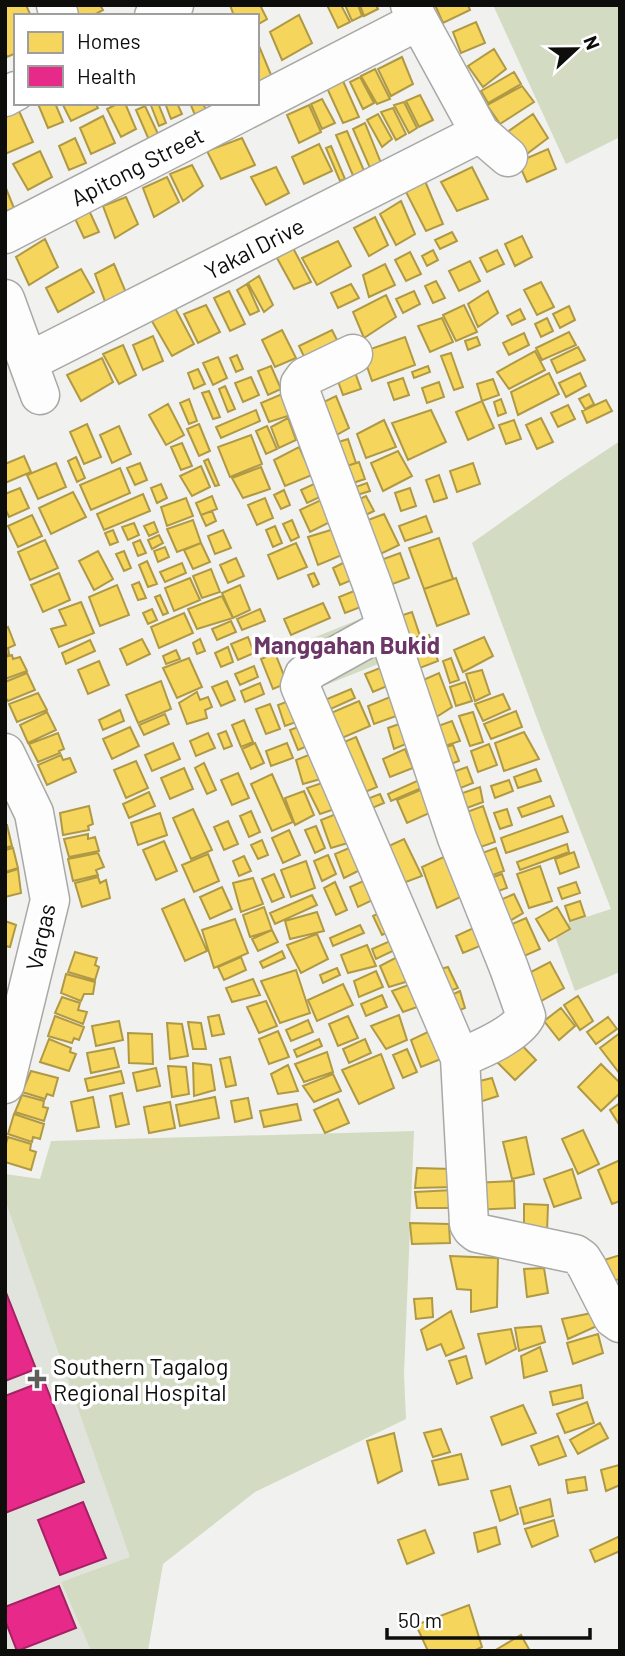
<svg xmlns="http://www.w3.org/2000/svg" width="625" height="1656" viewBox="0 0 625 1656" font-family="Barlow,sans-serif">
<rect width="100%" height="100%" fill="#f1f2ef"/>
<path fill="#e1e4dc" d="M5,1200l126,358 -70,24 30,69h-86z"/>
<path fill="#d3dbc3" d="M493,5h127v132l-54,27z
M620,441v531l-45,19 -23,-63 59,-19 -69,-177 -70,-189 89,-63z
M370,615l18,45 -77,31 -18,-45z
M414,1131l-10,243 2,45 -151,73 -92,72 -15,87h-57l-30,-69 69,-25 -125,-357v-26l35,5 11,-38z"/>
<path fill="#f6d55c" stroke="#b09944" stroke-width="2" d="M5,5h21l5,11h-15v37l-9,4 -2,-4z
M68,5h32l3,5 -11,6h-18z
M230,5h30l7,14 -10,6v-9h-23z
M327,5h14l9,17 -12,6z
M345,5h13l4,11 -10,5z
M360,5h16l2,4 -14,7z
M435,5h33l2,5 -27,13z
M299,15l13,28 -30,17 -12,-28z
M476,22l9,21 -24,10 -8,-21z
M257,46h2l15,36 -12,6 -5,-11z
M494,49l12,20 -23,18 -15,-21z
M402,57l11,27 -22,12 -13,-27z
M375,69l15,30 -13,5 -16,-28z
M514,72l7,12 -33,19 -7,-12z
M360,77l14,26 -11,6 -13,-27z
M343,81l16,36 -16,6 -16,-35z
M522,86l12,16 -34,22 -13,-19z
M420,95l13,25 -14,7 -13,-26z
M322,99l13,24 -13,6 -11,-25z
M404,102l13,26 -8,5 -15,-28z
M40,103h15l8,19 -15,6 -10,-24z
M62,103h33l3,5 -27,13z
M119,103h6l11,26 -15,8 -14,-28z
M150,103h8l8,20 -7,3z
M165,103h12l5,11 -11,5z
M190,103h13l5,12 -11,5z
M309,105l12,27 -22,11 -12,-28z
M145,106l14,30 -10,4 -13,-30z
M393,108l13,26 -10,6 -15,-28z
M19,111l14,31 -28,12v-37z
M378,114l14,25 -10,8 -15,-27z
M533,114l15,24 -24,18 -18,-23z
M103,116l12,27 -24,11 -11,-26z
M365,123l16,40 -11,5 -17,-39z
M347,131l18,42 -11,5 -18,-43z
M75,138l11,25 -17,7 -10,-24z
M242,138l13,27 -34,14 -14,-28z
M319,144l13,27 -28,13 -12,-27z
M331,146l14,33 -5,2 -14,-33z
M548,149l8,20 -29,13 -9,-20z
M40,151l12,26 -24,13 -15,-26z
M192,165l11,21 -20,15 -13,-27z
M276,167l13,26 -23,12 -15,-28z
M472,167l16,32 -31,12 -16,-29z
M167,177l12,25 -25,15 -11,-29z
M425,181l18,43 -17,7 -21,-41z
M5,186l9,22 -9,4z
M126,197l12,27 -23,14 -12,-32z
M401,201l14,33 -19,11 -16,-31z
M87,206l12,26 -15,6 -12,-26z
M375,217l13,28 -19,11 -15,-28z
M452,232l5,9 -17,8 -5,-9z
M522,236l10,21 -17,9 -10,-22z
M45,239l13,28 -29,18 -13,-28z
M338,241l13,25 -34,19 -15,-27z
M293,248l18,34 -17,7 -17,-31z
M433,250l5,10 -11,6 -5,-10z
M497,250l7,14 -17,8 -7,-14z
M410,252l11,22 -15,7 -11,-21z
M470,261l10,20 -21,10 -10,-20z
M114,264l13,31 -20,12 -12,-33z
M385,264l10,21 -26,12 -6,-22z
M81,269l13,23 -36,20 -12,-24z
M259,276l14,29 -9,7 -16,-29z
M436,281l9,17 -12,5 -8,-17z
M541,282l13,25 -17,8 -13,-25z
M247,284l12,27 -9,4 -13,-25z
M351,284l8,14 -21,10 -7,-15z
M229,291l16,33 -15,7 -16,-33z
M414,291l6,13 -17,9 -7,-14z
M488,291l10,22 -20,14 -10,-23z
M386,295l10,22 -32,21 -11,-26z
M206,305l14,27 -22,11 -14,-29z
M464,305l13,27 -21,9 -13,-26z
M174,306l20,38 -22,12 -23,-40z
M569,306l6,14 -15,8 -7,-14z
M520,309l5,10 -13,6 -5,-9z
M442,318l11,24 -23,10 -12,-26z
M547,318l6,13 -12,6 -6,-13z
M282,330l14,28 -21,9 -13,-27z
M332,330l8,16 -33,17 -8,-17z
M569,332l7,13 -34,15 -6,-12z
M524,333l5,12 -20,10 -6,-12z
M153,336l10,25 -20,9 -10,-25z
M405,337l10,28 -43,16 -10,-29z
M477,337l3,8 -12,5 -3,-9z
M123,345l13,30 -17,9 -16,-30z
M578,347l7,13 -28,13 -6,-13z
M535,351l10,19 -36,19 -12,-17z
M451,353l12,34 -9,3 -13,-34z
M237,355l6,14 -7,3 -6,-14z
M218,357l9,21 -14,7 -10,-22z
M102,358l11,24 -32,19 -14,-26z
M352,364l9,25 -18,6 -9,-25z
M271,366l10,23 -13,6 -10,-24z
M428,366l2,6 -16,6 -2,-6z
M198,369l7,15 -11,5 -6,-16z
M549,373l10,21 -41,21 -7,-23z
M580,373l6,13 -20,11 -7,-14z
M251,377l8,18 -16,7 -8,-19z
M403,378l6,17 -15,5 -6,-17z
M493,379l6,16 -17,6 -5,-17z
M439,382l5,15 -17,6 -5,-15z
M225,386l10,23 -7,3 -9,-23z
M209,391l11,26 -7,2 -11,-26z
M282,394l9,21 -22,7 -8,-19z
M589,394l5,10 -9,5 -6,-10z
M336,396l13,32 -27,15 -15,-33z
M189,399l8,22 -8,3 -9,-21z
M501,399l5,14 -8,3 -4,-14z
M606,400l6,11 -25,12 -5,-12z
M482,401l12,27 -26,12 -12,-28z
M168,404l16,31 -18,10 -17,-30z
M568,405l7,14 -17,8 -7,-14z
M256,410l4,11 -39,17 -5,-11z
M431,410l15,32 -38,18 -16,-37z
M288,418l8,22 -17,8 -8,-21z
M541,418l12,24 -16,7 -11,-24z
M384,420l12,27 -30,11 -9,-24z
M514,420l7,19 -15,5 -7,-19z
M87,424l14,33 -17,7 -14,-32z
M199,424l11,27 -11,5 -12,-27z
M119,426l12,28 -19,9 -12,-28z
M267,426l10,23 -11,5 -10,-23z
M251,435l11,29 -32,13 -12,-30z
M348,439l8,24 -18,6 -9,-24z
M182,443l10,23 -11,4 -10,-23z
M299,447l13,28 -27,11 -11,-26z
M398,451l14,25 -29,15 -12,-28z
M24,456l7,16 -26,11v-19z
M76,457l9,21 -8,4 -9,-21z
M208,459l11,26 -4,1 -11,-25z
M359,462l6,17 -21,7 -6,-17z
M56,463l10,24 -28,12 -11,-24z
M140,463l7,17 -12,5 -8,-17z
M473,463l7,21 -23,8 -7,-21z
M201,466l9,21 -18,9 -12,-20z
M261,467l9,22 -27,9 -11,-20z
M120,468l10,25 -39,17 -11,-25z
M439,475l8,23 -13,4 -8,-22z
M316,483l6,13 -15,7 -6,-13z
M367,483l3,8 -23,7 -3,-7z
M161,484l6,14 -10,5 -6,-15z
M20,488l9,20 -20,9 -4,-9v-14z
M410,488l6,18 -15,5 -6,-18z
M284,490l6,15 -9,4 -7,-14z
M73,492l13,25 -35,17 -12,-26z
M143,494l7,17 -46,19 -7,-16z
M212,496l5,13 -16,6 -5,-12z
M366,496l8,15 -23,11 -4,-17z
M186,498l7,18 -26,10 -6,-19z
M265,498l8,20 -16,7 -9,-20z
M323,499l9,22 -22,11 -10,-22z
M212,511l4,10 -10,5 -5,-11z
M384,514l15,31 -31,15 -16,-34z
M32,515l10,21 -24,11 -10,-21z
M426,516l6,16 -27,9 -6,-15z
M193,520l8,23 -24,9 -10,-23z
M292,520l7,17 -8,4 -8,-17z
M154,522l4,10 -9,4 -5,-10z
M134,523l5,12 -11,5 -6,-13z
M275,526l7,17 -9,4 -7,-17z
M334,529l8,26 -24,10 -10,-28z
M113,530l5,12 -8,3 -5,-12z
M223,530l8,18 -16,6 -7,-18z
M159,535l4,8 -11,6 -4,-9z
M439,538l14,41 -29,10 -15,-41z
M45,540l13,28 -28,12 -12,-28z
M140,540l6,13 -8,3 -5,-13z
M201,543l9,19 -17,7 -9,-19z
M296,543l11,24 -29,12 -10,-24z
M165,547l4,10 -11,5 -4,-11z
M98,551l15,28 -19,11 -15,-29z
M124,551l7,17 -7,3 -8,-17z
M400,553l9,25 -22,8 -9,-25z
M236,558l8,18 -16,7 -8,-18z
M147,561l10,23 -9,3 -9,-22z
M347,561l7,18 -14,6 -7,-17z
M182,563l4,10 -21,9 -5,-10z
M211,569l9,23 -18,6 -9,-22z
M59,573l11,27 -27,12 -12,-27z
M314,573l5,11 -6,3 -5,-12z
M190,578l10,22 -26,11 -9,-23z
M456,578l13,36 -32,12 -13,-37z
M139,582l7,16 -8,2 -6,-15z
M117,585l12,30 -29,11 -11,-29z
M240,585l10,25 -17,8 -11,-25z
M359,589l7,16 -21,8 -6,-16z
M160,595l8,18 -5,2 -8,-18z
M222,596l11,22 -36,11 -9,-20z
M81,602l13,31 -35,14 -8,-18 15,-4 -7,-15z
M323,603l7,15 -39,17 -7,-16z
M152,609l5,11 -9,4 -5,-11z
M260,609l5,12 -23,9 -5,-11z
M412,612l8,24 -14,5 -9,-24z
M184,613l9,20 -34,15 -8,-21z
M231,621l5,11 -19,8 -5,-11z
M8,627l7,18 -7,3 1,6 -4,2v-27z
M429,635l9,26 -26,10 -9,-26z
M248,637l6,16 -16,7 -7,-16z
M484,637l9,19 -30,16 -9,-22z
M142,639l8,15 -23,11 -7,-16z
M200,639l5,12 -8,3 -4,-11z
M90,640l5,11 -29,13 -4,-11z
M228,647l5,15 -12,5 -6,-14z
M176,650l4,9 -14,5 -3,-8z
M275,653l12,30 -14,6 -12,-30z
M12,655l1,4 7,-2 7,14 -22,8v-22z
M189,658l13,29 -25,11 -14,-30z
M451,658l8,22 -9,3 -7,-22z
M99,661l10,24 -21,9 -10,-24z
M254,666l4,11 -18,8 -5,-11z
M385,666l7,18 -19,8 -8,-18z
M482,670l8,24 -15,7 -9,-27z
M27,673l8,17 -27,11 -3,-4v-15z
M439,673l13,34 -22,14 -16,-37z
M161,681l10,28 -33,14 -12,-28z
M227,681l8,19 -14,6 -9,-19z
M465,682l7,19 -16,5 -6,-19z
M260,683l4,11 -19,8 -4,-11z
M351,689l4,9 -31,14 -4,-10z
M197,692l3,8 8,-3 4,10 -7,3 2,8 -20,6 -8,-21z
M38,693l9,17 -30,12 -8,-18z
M503,694l7,15 -27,12 -8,-17z
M395,695l7,19 -28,10 -6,-18z
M294,699l8,21 -17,6 -7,-21z
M359,701l11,25 -35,15 -11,-25z
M270,704l10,25 -14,5 -10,-25z
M120,710l4,11 -21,9 -4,-10z
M516,711l6,16 -31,12 -7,-15z
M47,712l9,18 -28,13 -8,-18z
M473,712l10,30 -13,4 -11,-30z
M165,714l4,10 -25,11 -5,-10z
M244,720l9,22 -12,5 -9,-22z
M452,721l8,20 -15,5 -7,-20z
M405,722l8,19 -19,8 -6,-21z
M303,725l7,20 -12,5 -8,-20z
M130,727l9,19 -27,13 -9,-20z
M226,731l6,15 -8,3 -6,-15z
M524,732l15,27 -35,12 -9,-28z
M58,733l6,16 -5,2 1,2 -22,9 -9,-18z
M208,733l7,15 -19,8 -6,-15z
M356,737l21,50 -19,8 -21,-50z
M173,743l7,16 -28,12 -7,-16z
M255,743l9,20 -13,6 -9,-20z
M287,743l6,15 -22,8 -5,-15z
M489,744l8,21 -19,7 -7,-21z
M453,745l6,16 -17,6 -6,-17z
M405,749l8,19 -23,9 -7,-18z
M316,752l8,26 -21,6 -7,-24z
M61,755l2,5 7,-2 6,14 -29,13 -9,-20z
M136,761l12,27 -22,10 -12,-28z
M204,763l12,27 -9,4 -12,-26z
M467,767l6,16 -20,8 -6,-17z
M184,768l9,21 -23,10 -9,-21z
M536,769l5,12 -23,7 -4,-11z
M238,773l11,25 -17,7 -11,-25z
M272,774l21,48 -21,9 -21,-47z
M428,776l3,8 -40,17 -3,-7z
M509,780l4,11 -18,7 -4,-12z
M328,781l10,27 -18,6 -13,-26z
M480,787l3,15 -27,10 -8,-14z
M425,788l9,23 -27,12 -10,-23z
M304,791l10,24 -19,10 -10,-27z
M149,792l6,14 -26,12 -6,-14z
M380,794l4,9 -14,6 -3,-10z
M550,796l4,10 -32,11 -4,-9z
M89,806l4,18 -5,2 1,4 -26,5 -3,-22z
M483,806l12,36 -26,9 -13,-35z
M193,809l19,41 -21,9 -18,-41z
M507,809l5,16 -12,4 -6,-16z
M251,811l9,21 -11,5 -9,-21z
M341,812l10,30 -20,6 -10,-28z
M160,813l7,22 -29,10 -7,-22z
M562,816l6,16 -62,21 -5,-15z
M228,821l10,23 -14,6 -10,-23z
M5,825h2l5,21 -7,2z
M316,826l9,22 -10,5 -10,-23z
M289,830l11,25 -17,8 -11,-25z
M88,834v5l7,-2 4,14 -30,6 -5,-18z
M404,839l18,37 -27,10 -15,-36z
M262,840l6,15 -10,4 -7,-14z
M164,841l13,30 -21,9 -13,-30z
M567,844l2,8 -49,18 -3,-8z
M356,845l10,22 -22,11 -9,-24z
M13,848l5,20 -13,4v-22z
M496,848l8,23 -25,9 -8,-23z
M574,852l5,15 -19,7 -5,-15z
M98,853l6,14 -8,3 2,5 -25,6 -5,-22z
M208,854l11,27 -25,11 -12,-27z
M450,854l17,40 -30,14 -15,-41z
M328,855l8,19 -14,7 -8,-20z
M244,856l7,15 -12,5 -6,-15z
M306,861l9,27 -24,9 -10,-27z
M540,866l12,35 -23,7 -12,-34z
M18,869l3,24 -16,4v-24z
M274,874l10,23 -12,5 -10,-23z
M502,874l5,14 -23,8 -5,-14z
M98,877l2,6 6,-3 4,18 -28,9 -7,-24z
M253,878l10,26 -22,8 -8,-29z
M370,878l9,19 -21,10 -8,-20z
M335,882l12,28 -11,5 -12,-27z
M576,882l4,11 -18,6 -4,-11z
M222,887l10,22 -22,10 -10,-22z
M514,894l9,19 -20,12 -10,-22z
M312,895l5,10 -42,19 -5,-11z
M184,899l23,52 -22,10 -23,-52z
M580,901l5,15 -15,5 -5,-15z
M264,907l8,23 -22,7 -7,-22z
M557,907l13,22 -21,12 -13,-22z
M317,912l7,19 -34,8 -5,-18z
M377,914l9,19 -4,2 -9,-19z
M526,918l14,31 -25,11 -14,-31z
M235,919l13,34 -34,15 -12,-38z
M5,921l11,4 -6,22 -5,-1z
M360,925l4,8 -31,13 -3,-8z
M480,925l7,18 -24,10 -7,-17z
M272,930l6,12 -20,9 -6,-12z
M317,934l11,25 -27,14 -14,-28z
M397,938l4,9 -25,12 -4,-10z
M367,945l9,21 -28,7 -7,-18z
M282,951l3,7 -22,10 -3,-6z
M75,952l22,6 -2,7 4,2 -4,13 -27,-8z
M403,954l9,26 -23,7 -9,-21z
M241,957l5,13 -22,10 -6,-13z
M550,962l14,26 -23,13 -14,-27z
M448,967l10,21 -22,8 -10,-23z
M337,968l3,7 -17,8 -3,-8z
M296,970l14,43 -30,10 -19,-42z
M376,971l7,16 -24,10 -5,-16z
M66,974l29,8 -2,12h-9l-3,7 -20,-8z
M253,979l7,16 -28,7 -6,-14z
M414,983l9,22 -20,7 -11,-21z
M343,984l10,21 -36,16 -9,-21z
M460,991l5,17 -17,7 -7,-15z
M382,995l5,12 -21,9 -5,-12z
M578,996l15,25 -13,9 -16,-25z
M62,997l18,6 -2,7 9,2 -4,12 -28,-11z
M266,1001l11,25 -18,7 -12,-26z
M561,1008l14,18 -16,14 -15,-19z
M219,1015l5,19 -12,2 -4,-19z
M399,1015l8,25 -21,9 -15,-23z
M55,1016l29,11 -5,13 -5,-2 -2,5 -24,-7z
M348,1016l10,22 -20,8 -9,-22z
M608,1017l9,12 -21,15 -9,-12z
M308,1020l5,12 -22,9 -5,-11z
M119,1021l4,19 -27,6 -4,-20z
M188,1022l13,1 5,26h-13z
M167,1023l15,1 6,32 -18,3z
M434,1029l12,28 -25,10 -10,-27z
M278,1031l11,26 -20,7 -10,-25z
M128,1033l24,1 1,30 -24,-1z
M620,1033v41l-20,-26z
M49,1039l22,9 -1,4 6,2 -7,17 -29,-9z
M319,1039l3,7 -25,11 -3,-7z
M365,1039l6,14 -22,10 -6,-14z
M516,1039l20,21 -21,20 -20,-20z
M114,1048l5,19 -28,6 -4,-20z
M407,1049l10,23 -14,6 -10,-23z
M327,1052l6,20 -29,10 -9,-18z
M381,1054l13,34 -35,16 -17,-34z
M230,1057l6,28 -10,2 -6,-28z
M193,1063l18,2 4,25 -21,6z
M601,1064l19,19v10l-19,18 -23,-24z
M288,1065l10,26 -20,3 -7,-20z
M168,1066l18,1 3,27 -17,3z
M156,1068l4,18 -23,5 -4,-18z
M31,1071l27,7 -5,18 -6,-2 -2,5 -23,-7z
M121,1071l3,12 -36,8 -3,-12z
M333,1074l8,17 -27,11 -11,-16z
M492,1078l6,18 -25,8 -6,-20z
M122,1093l7,31 -13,3 -6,-31z
M22,1095l22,6 -1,6 5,1 -4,13 -29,-9z
M93,1097l6,30 -22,4 -6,-29z
M215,1097l4,21 -39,8 -4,-21z
M248,1098l4,20 -17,4 -4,-21z
M338,1099l11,24 -24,10 -11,-23z
M170,1102l5,26 -26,5 -5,-26z
M620,1103v23l-10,-16z
M297,1104l4,16 -37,7 -4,-16z
M14,1114l30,10 -4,15 -7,-2 -1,5 -24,-8z
M583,1130l16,34 -21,10 -16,-35z
M8,1137l23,7 -1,6 6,2 -5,18 -26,-8v-15z
M526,1137l8,37 -22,5 -9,-37z
M620,1160v41l-8,3 -14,-34z
M417,1168l35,1 1,18 -38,1z
M572,1169l9,29 -27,9 -10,-28z
M514,1181l1,27 -43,2 -1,-27z
M453,1190l-2,18h-34l-2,-16z
M524,1204l24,1 -1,27 -23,-1z
M410,1223l39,1 1,19 -38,1z
M620,1255v24l-16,4 -6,-21z
M450,1256l48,2 -1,49 -26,5v-22l-14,-1z
M544,1268l4,25 -21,4 -3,-28z
M432,1298l1,19 -17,2 -2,-20z
M451,1311l13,37 -18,8 -5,-12 -14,6 -6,-20z
M592,1313l5,13 -29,13 -6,-20z
M541,1326l4,16 -26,9 -4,-23z
M511,1329l5,20 -30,15 -8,-30z
M598,1334l5,19 -30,11 -6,-21z
M540,1347l7,24 -23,7 -3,-22z
M466,1356l6,22 -15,6 -8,-23z
M581,1385l2,13 -30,7 -3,-13z
M587,1402l7,21 -29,10 -8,-19z
M523,1405l13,28 -34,12 -11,-28z
M600,1423l8,15 -30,16 -8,-14z
M441,1429l9,23 -17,5 -9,-24z
M394,1433l8,38 -24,12 -11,-42z
M558,1436l8,20 -27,9 -8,-19z
M461,1454l7,25 -29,6 -7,-24z
M619,1465l1,20 -14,6 -5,-21z
M585,1477l2,13 -19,3 -2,-13z
M510,1486l8,28 -18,7 -9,-30z
M550,1499l3,17 -29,8 -4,-16z
M554,1520l4,16 -26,11 -7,-18z
M496,1527l4,17 -22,8 -4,-19z
M425,1530l9,23 -27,11 -9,-24z
M620,1536v15l-25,11 -5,-12z
M469,1605l13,42 -8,4h-46l-12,-26z
M521,1635l9,16h-36z"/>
<path fill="#e7298a" stroke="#a62164" stroke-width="2" d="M5,1290l31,79 -31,12z
M44,1381l40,101 -79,31v-117z
M83,1502l23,56 -46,17 -22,-55z
M59,1586l17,42 -59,23 -12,-31v-13z"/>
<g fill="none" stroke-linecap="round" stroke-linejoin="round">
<g stroke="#a8a9a6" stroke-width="41">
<path id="minor" d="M56,5l3,11
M410,5l70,128 28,24
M154,16l20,-11
M5,97l11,-6
M5,234l413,-213
M5,299l35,96
M353,354l-48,23 -5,7v7l73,196 84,251 52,130 17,48c-10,19 -47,34 -66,42
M28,362l452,-229
M386,628l-74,41 -8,6 -4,11 160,372 9,166 3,5 5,4 98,21 7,5 5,8 26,51 7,5
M5,753l29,60 16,87 -45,184"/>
</g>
<use href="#minor" stroke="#fdfdfd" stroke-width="38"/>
</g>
<path fill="#5d5d5b" stroke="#fff" stroke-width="2.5" d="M33.5 1368.5h7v7h7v7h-7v7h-7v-7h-7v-7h7z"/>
<g text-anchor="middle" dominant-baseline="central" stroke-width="7" stroke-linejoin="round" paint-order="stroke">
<g font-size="23" fill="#0d0d0c" stroke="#fff">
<text transform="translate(137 166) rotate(-27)">Apitong Street</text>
<text transform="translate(254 248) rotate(-27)">Yakal Drive</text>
<text transform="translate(40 937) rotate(-78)">Vargas</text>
</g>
<g font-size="23" fill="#0d0d0c" stroke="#fff" text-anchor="start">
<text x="53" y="1366">Southern Tagalog<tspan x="53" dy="26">Regional Hospital</tspan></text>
</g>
<g font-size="24" font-weight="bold" fill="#6c3766" stroke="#fff">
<text x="347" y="644">Manggahan Bukid</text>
</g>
</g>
<rect width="625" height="1656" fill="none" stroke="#0d0d0c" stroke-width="14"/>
<rect x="14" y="14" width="245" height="91" fill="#ffffff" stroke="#9e9e9e" stroke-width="2"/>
<rect x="28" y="32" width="35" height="21" fill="#f6d55c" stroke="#9e9e9e" stroke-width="2"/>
<text x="77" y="49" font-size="21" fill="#0d0d0c">Homes</text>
<rect x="28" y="66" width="35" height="21" fill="#e7298a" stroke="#9e9e9e" stroke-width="2"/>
<text x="77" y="84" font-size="21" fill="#0d0d0c">Health</text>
<g transform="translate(576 49) rotate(68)" stroke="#ffffff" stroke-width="5" paint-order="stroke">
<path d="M0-5L12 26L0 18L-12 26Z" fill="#0d0d0c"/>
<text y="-10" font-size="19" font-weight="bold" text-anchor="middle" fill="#0d0d0c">N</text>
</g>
<path d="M387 1628v10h203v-10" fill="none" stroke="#0d0d0c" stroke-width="3.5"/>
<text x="398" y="1628" font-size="21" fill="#0d0d0c" stroke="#ffffff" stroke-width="5" paint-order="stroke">50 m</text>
</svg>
